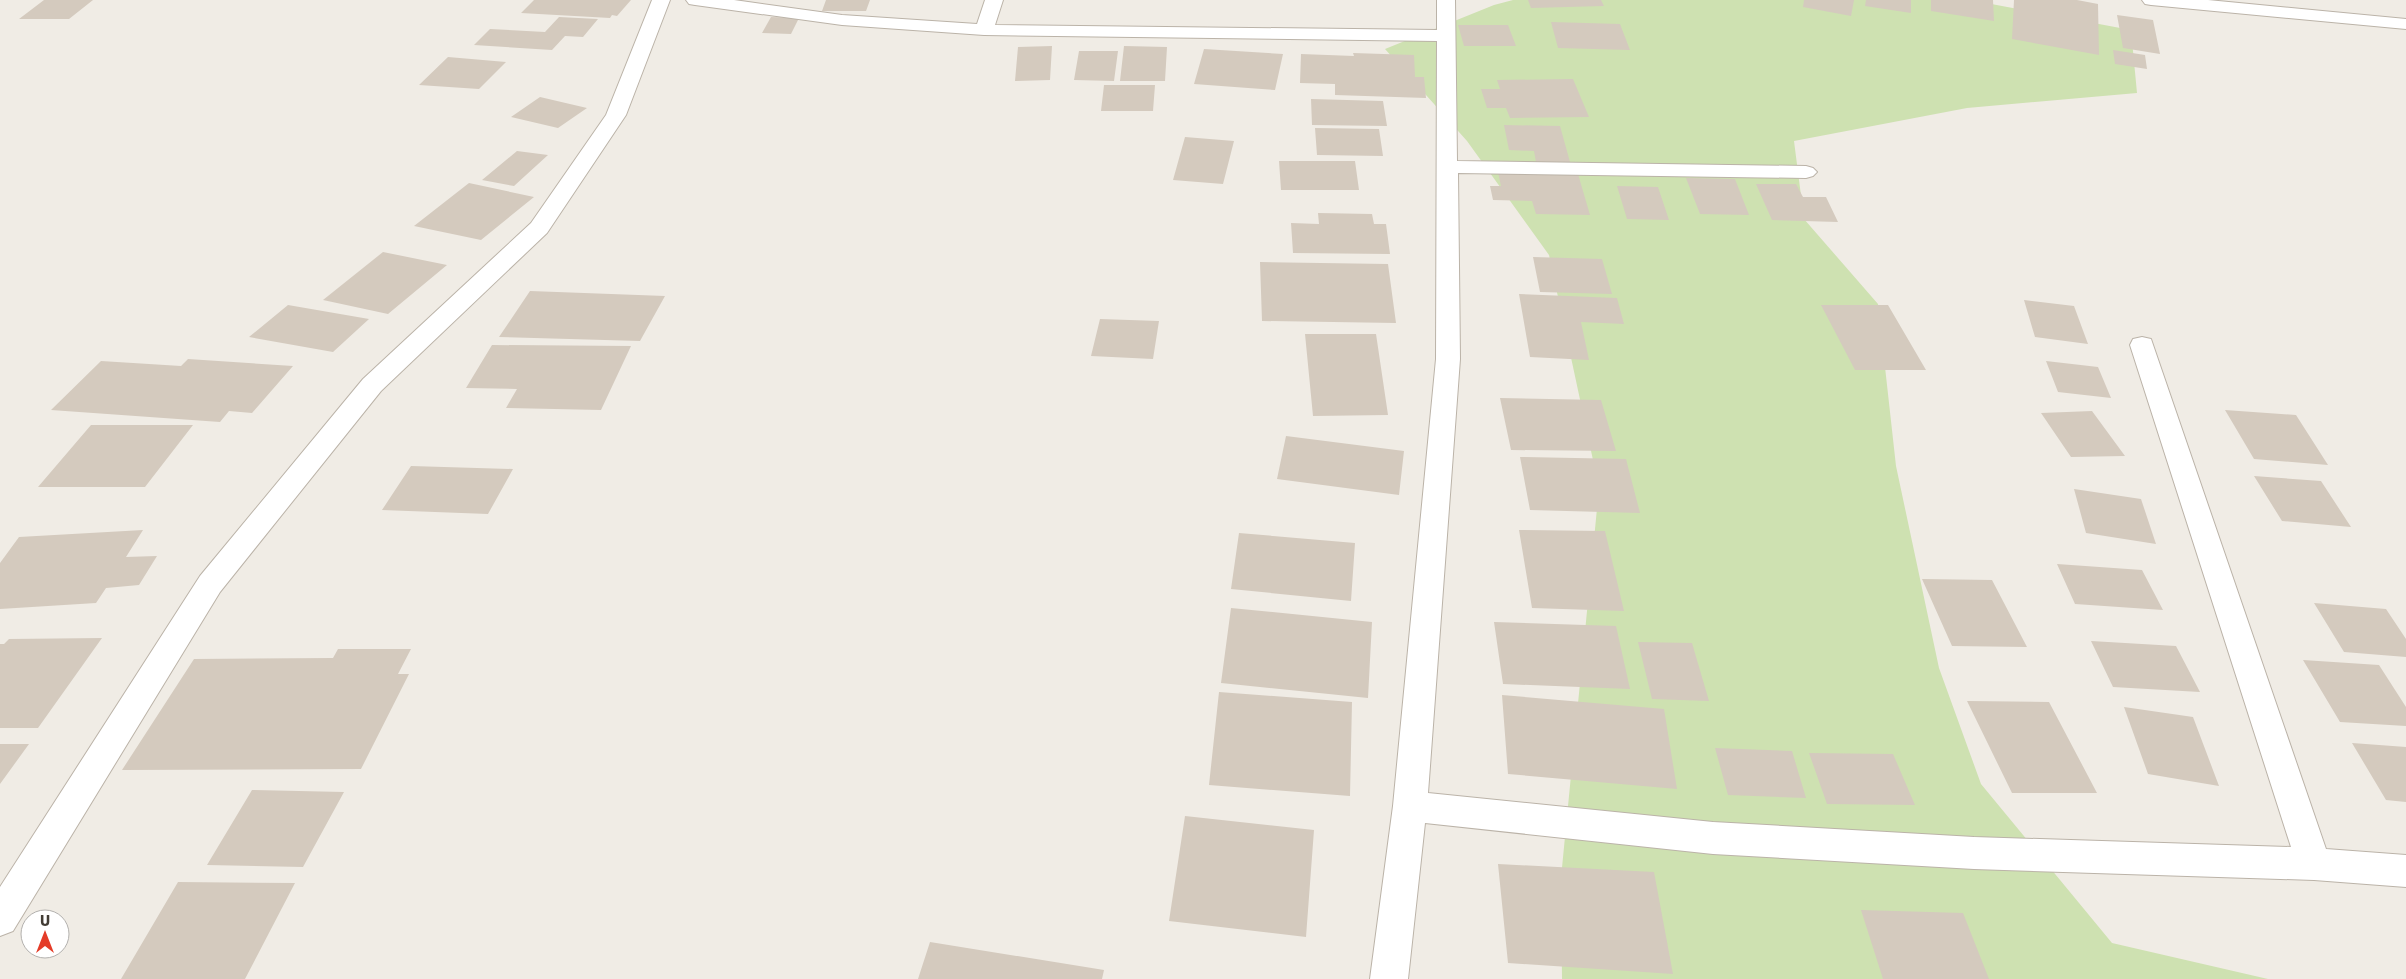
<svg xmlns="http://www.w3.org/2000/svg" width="2406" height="979" viewBox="0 0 2406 979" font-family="Rubik,sans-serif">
<rect width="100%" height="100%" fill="#f0ece5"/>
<path fill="#cee1b1" d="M1513,0h457l161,30 6,63 -170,15 -173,33 10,78 74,85 18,162 43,202 42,116 131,159 156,36h-706l-1,-101 38,-390 -50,-233 -82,-114 -82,-92 109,-44z"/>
<path fill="#d4cabe" d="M44,0h49l-24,19h-50z
M534,0h97l-14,16 -5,-1 -2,3 -89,-5z
M826,0h44l-4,11h-44z
M1528,0h73l3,6 -73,2z
M1804,0h50l-3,16 -48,-9z
M1866,0h45v13l-46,-7z
M1931,0h62l1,21 -63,-10z
M2014,0h63l21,4 1,51 -87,-16z
M2117,15l36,5 7,34 -37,-6z
M559,17l39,2 -15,18 -18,-1 -13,14 -78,-5 16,-16 55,3z
M771,17l28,1 -8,16 -29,-1z
M1551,22l69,2 10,26 -72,-2z
M1458,25h50l8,21h-52z
M1052,46l-2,34 -35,1 3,-34z
M1124,46l43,1 -2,34h-45z
M1204,49l79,5 -8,36 -81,-6z
M2113,50l32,5 2,14 -32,-5z
M1079,51h39l-4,30 -40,-1z
M1353,53l61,2 1,22h9l2,21 -91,-3v-11l-35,-1 1,-29 53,2z
M448,57l58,5 -27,27 -60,-4z
M1573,79l16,38 -79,1 -4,-10h-19l-6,-19h19l-3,-9z
M1104,85h51l-2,26h-52z
M540,97l47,11 -29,20 -47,-11z
M1311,99l72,2 4,25 -75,-1z
M1504,125l56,1 10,36h-34l-2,-11 -25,-1z
M1315,128l64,1 4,27 -66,-1z
M1185,137l49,4 -11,43 -50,-4z
M517,151l31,4 -34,31 -32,-6z
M1279,161h76l4,29h-78z
M1498,172l80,2 12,41 -54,-1 -4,-13 -39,-1 -3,-14h11z
M1686,178l49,1 14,36 -49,-1z
M469,183l65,14 -53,43 -67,-14z
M1756,184h40l7,13h23l12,25 -66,-2z
M1617,186l41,1 11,33 -42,-1z
M1318,213l54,1 2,10h12l4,30 -97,-1 -2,-30 28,1z
M383,252l64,13 -59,49 -65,-14z
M1533,257l69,2 10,35 -72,-2z
M1260,262l128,2 8,59 -134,-2z
M530,291l135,5 -25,45 -141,-4z
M1519,294l98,4 7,26 -43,-2 8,38 -59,-3z
M2024,300l50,6 14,38 -53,-7z
M288,305l81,14 -36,33 -84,-15z
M1821,305h67l38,65h-71z
M1100,319l59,2 -6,38 -62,-3z
M1305,334h71l12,81 -75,1z
M492,345l139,1 -30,64 -95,-2 11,-19 -51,-1z
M188,359l105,7 -41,47 -23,-2 -9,11 -169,-12 50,-49 80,5z
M2046,361l52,6 13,31 -53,-6z
M1500,398l101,2 15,51 -105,-1z
M2225,410l71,5 32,50 -74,-6z
M2092,411l33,45 -54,1 -30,-44z
M91,425h102l-48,62h-107z
M1286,436l118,15 -5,44 -122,-16z
M1520,457l106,2 14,54 -110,-3z
M411,466l102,3 -25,45 -106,-4z
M2254,476l67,5 30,46 -69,-6z
M2074,489l67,10 15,45 -70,-11z
M143,530l-17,27 31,-1 -18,29 -33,3 -10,15 -96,6v-46l19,-26z
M1519,530l86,1 19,80 -92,-3z
M1239,533l116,10 -4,58 -120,-12z
M2057,564l85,6 21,40 -88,-6z
M1922,579l70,1 35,67 -75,-1z
M2314,603l72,6 20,30v18l-62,-5z
M1231,608l141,14 -4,76 -147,-15z
M1494,622l122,4 14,63 -127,-5z
M102,638l-64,90h-38v-84h4l5,-5z
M2091,641l85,5 24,46 -87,-5z
M1638,642l54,1 17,58 -57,-2z
M338,649h73l-13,25h11l-48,95 -239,1 72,-111 139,-1z
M2303,660l76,5 27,42v19l-66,-4z
M1219,692l133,10 -2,94 -141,-11z
M1502,695l162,14 13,80 -169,-15z
M1967,701l82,1 48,91h-85z
M2124,707l69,10 26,69 -71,-12z
M2352,743l54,4v55l-20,-2z
M0,744h29l-29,40z
M1715,748l77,3 14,47 -78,-3z
M1809,753l84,1 22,51 -88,-1z
M252,790l92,2 -41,75 -96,-2z
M1185,816l129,14 -8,107 -137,-16z
M1498,864l156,8 19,102 -165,-11z
M178,882l117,1 -50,96h-124z
M1861,910l102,3 26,66h-106z
M930,942l174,28 -2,9h-184z"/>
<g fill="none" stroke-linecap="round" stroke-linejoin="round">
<g stroke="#bbb3a8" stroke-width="2">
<path id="street" d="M652,0h18l-44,115 -79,118 -166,158 -161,201 -207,339 -13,5v-49l200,-311 163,-197 168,-156 75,-108z
M686,0h48l108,15 135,9 8,-24h18l-8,25 442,5v-30h18l2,161 349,5 7,2 4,4 -4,4 -7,2 -348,-5 2,186 -32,434 285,29 261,15 317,10 -161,-502 3,-6 9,-2 9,2 175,510 80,6v32l-92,-7 -340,-11 -261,-15 -288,-31 -17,156h-38l23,-173 43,-447 1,-318 -453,-6 -142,-10 -147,-20 -6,-1z
M2142,0h66l198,19v10l-255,-24 -6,-1z"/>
</g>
<use href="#street" fill="#fff" fill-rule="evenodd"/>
</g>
<g transform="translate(45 934)"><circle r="24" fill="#ffffff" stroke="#b3b1ae"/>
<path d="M0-4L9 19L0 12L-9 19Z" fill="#e43c28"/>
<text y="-8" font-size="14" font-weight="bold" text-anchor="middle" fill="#423c35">U</text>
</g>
</svg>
